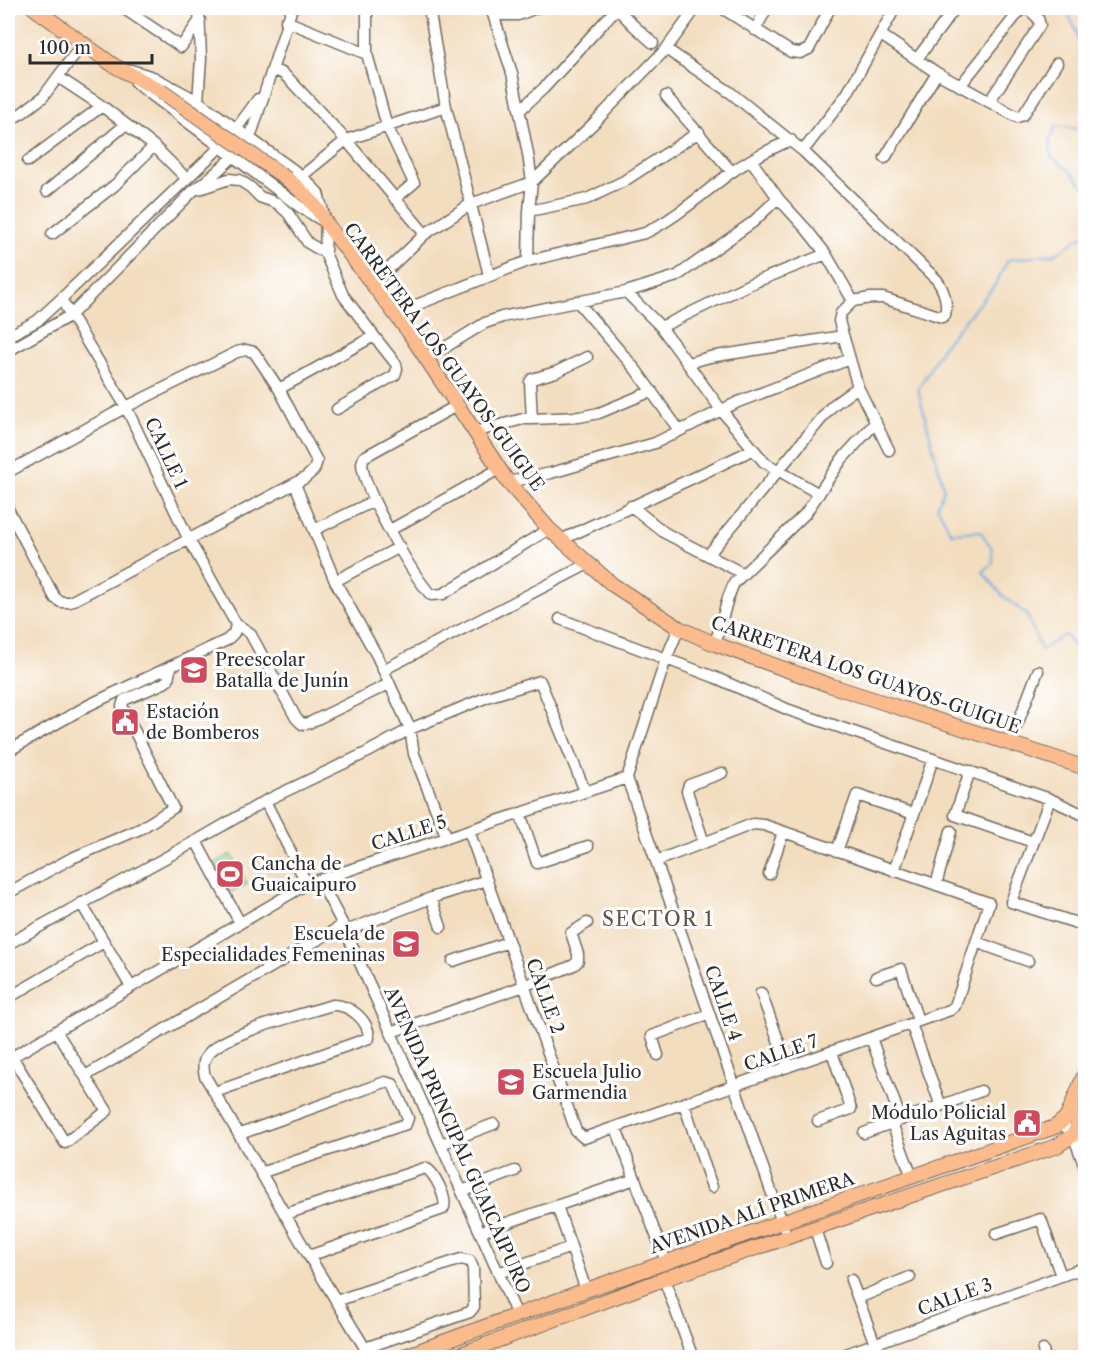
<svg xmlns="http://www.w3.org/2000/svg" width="1093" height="1365" viewBox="0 0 1093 1365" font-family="'Libre Caslon Text',serif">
<rect width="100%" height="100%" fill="#fff"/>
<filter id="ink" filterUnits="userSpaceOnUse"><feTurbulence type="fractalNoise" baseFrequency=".0167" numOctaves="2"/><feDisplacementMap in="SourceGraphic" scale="12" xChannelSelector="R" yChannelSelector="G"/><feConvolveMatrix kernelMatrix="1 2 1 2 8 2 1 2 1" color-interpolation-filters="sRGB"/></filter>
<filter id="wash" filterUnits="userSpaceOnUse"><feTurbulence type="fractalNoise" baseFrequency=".008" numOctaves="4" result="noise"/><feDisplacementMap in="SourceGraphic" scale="24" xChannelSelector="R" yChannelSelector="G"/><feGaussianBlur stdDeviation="1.35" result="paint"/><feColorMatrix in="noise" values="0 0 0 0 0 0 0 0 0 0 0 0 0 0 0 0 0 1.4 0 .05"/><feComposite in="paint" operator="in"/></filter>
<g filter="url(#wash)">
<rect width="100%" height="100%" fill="#f3ddbf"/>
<path fill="#94d389" stroke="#607f5a" stroke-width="1.5" d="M231,854l16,30 -18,9 -15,-29z"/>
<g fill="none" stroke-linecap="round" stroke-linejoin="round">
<path stroke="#6fa9df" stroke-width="2" d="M1064,8l10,17 12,41
M1086,130l-30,-4 -6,14 1,17 18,13 17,19
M1086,234l-31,20 -47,6 -13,25 -52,61 -25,44 26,99 -7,17 14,27 29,-2 12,17 1,15 -10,9 19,23 25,20 14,35 24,-15 21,27"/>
</g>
</g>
<g filter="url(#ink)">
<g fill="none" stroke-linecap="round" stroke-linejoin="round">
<g stroke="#71695f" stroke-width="13">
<path id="minor" d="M123,8l58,39 19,-27
M367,8v46l20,72 27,57 -19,16
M429,8l17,99 43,168
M491,8l21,65 16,81 4,28 -3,29 -1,50
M617,8l16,17 20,18
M722,8l69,44 9,1 9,-4 21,-41
M493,15h25l18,-7
M286,21l81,33
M755,30l12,-22
M881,35l56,38 80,44 6,-2 34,-52
M666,49l65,44 72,58 134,129c7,10 11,23 8,35l-3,2 -59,-19h-13l-17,3
M917,59l38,-51
M131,70l22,7 45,24 104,75 16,17 8,30 -1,30 18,42 31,41 -95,53
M272,70l10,3 7,6 57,61 79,94
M58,77l44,29 52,40 32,32
M136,83l164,124 23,14
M960,86l62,-78
M666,96l66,76
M198,101l3,-42 -2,-51
M989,102l51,-77 -2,-7 -11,-10
M520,110l24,-22 73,-80
M8,121l14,-8 21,-16 40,-54
M803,151l44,-57 48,-86
M885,158l52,-85
M751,160l27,38 29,32 19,24 27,47 -12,12 -2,8 19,66 31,63
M28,161l74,-55
M302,176l44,-36 100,-33
M199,189l30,-10 10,1 11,7 10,10 17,6 11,10 20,30 17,10
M47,191l78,-66
M529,211l58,-12 37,-18 75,-49
M52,234l63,-49 39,-39
M373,284l52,-50 46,-30 61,-22 61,-58 73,-75 30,-41
M626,292l35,35 61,84 42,51 55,32
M61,299l65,108 63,133 47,84 14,9 46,85 6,6 7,-1 80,-39
M577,301l59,69 43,60
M396,313l132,-52 117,-28c31,-15 57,-39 84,-59 19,-14 41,-25 62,-34
M661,327l89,-43 76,-30
M8,336l29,-15 24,-22 159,-152 16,-18 22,-30
M8,351l63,-36 122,-124c21,-16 41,-33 57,-53l42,-130
M426,359l59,-36 17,-6 124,-25 51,-16 76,-54 25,-24
M688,363l22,-6 133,-21
M456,406l-92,51 -2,6c1,27 50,111 69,132l12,-1 106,-65
M337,409l58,-34 2,-6 -1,-5 -22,-28
M532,419l47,-2 20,-4 53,-22
M474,432l49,-13h9l-2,-37 2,-3 24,-7 31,-15
M8,472l118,-65 111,-55 9,-2 8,2 25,37 38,72 -3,9 -9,8 -235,124h-9l-6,-4 -47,-89
M508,482l43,-9 104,-30 83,-41 112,-43
M295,484l19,46
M374,501l-60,29 21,51 42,75 33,73 4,25 33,84
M631,506l34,27 77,40
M390,530l109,-61
M561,540l191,-90
M708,555l124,-149 26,-19
M335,581l65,-34
M560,619l154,58 75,33 261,89 36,17
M715,644l13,-46 6,-15 71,-69 37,-55 34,-37
M383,670l205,-106
M1010,743l28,-72
M8,751l81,-46 138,-65 7,-7 2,-9
M970,771l-15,44 78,27
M627,778l157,450
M627,778l39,-119 13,-31
M1050,799l-39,103 75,24
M265,801l42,83
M520,813l17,50 51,-17
M469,831l107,300 8,7 366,-128 5,-4 34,-103 -225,-78 -11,-1 -97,37
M196,841l44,82
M704,843l-17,-52 2,-6 33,-12
M837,851l20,-56 57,19
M894,871l39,-112
M769,874l14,-42
M320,881l23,44 174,390
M936,885l15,-54
M8,893l64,-35 68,-29 33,-21 -51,-102 2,-6 40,-17 4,-3 3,-14
M431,898l10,29
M81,903l50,84
M346,931l85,-33 56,-18
M976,942l52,19
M8,944l188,-103 69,-40 103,-49 42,-23 80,-33 50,-15 45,110
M453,961l55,-19
M876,977l25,-8 17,52
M761,993l27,74
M8,998l96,-56
M911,1024l30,82
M391,1032l133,-46 50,-21 4,-4v-7l-7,-21 16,-10
M871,1038l30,82
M8,1050l57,93 42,-32 -51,-80
M658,1055l-6,-19 57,-22
M12,1057l295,-173 320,-106
M85,1076l258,-151
M215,1092l154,-54c0,-18 -20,-34 -37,-33 -28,9 -108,28 -124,49 -6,8 -5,14 -3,22l104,180 62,102
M684,1104l28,83
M818,1121l33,-12 -19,-57
M892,1123l20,54
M1062,1123l11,12 13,35
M864,1133l117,-42
M240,1134l145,-52 8,2 15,34 -2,6 -143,48
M441,1144l53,-20
M635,1179l31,83
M462,1191l53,-20
M557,1206l29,84
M286,1214l139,-46c9,3 24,33 18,41l-134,47
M815,1229l11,34
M480,1232l155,-53 -19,-51
M996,1234l45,-15 20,57
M498,1273l73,-26
M664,1279l29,79
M851,1280l24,64
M858,1298l52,-21
M336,1301l125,-42 9,2 3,7 1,39 -4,5 -105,36
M1043,1350l2,8
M835,1358l251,-91"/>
</g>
<g stroke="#71695f" stroke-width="16">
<path id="major" d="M34,8l79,57 48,26
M287,179c16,13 30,26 39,44l82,108 100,151 41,47 64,56 66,43 36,16 114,41 257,83
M399,1358l187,-68 469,-163 12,-10 19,-46
M450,1358l214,-79 393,-133 16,-11 13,-26"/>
</g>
<use href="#minor" stroke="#fff" stroke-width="10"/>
<use href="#major" stroke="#fbbb8d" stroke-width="14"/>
<g stroke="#71695f" stroke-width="16" stroke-linecap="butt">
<path id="major-bridge" d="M161,91l126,88"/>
</g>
<use href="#major-bridge" stroke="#fbbb8d" stroke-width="14"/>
</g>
</g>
<defs>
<g id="school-square" transform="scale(1.5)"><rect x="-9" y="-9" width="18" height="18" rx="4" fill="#d1495b" stroke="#fff"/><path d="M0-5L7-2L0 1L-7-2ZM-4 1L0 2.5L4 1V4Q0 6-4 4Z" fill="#fff"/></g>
<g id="civic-square" transform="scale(1.5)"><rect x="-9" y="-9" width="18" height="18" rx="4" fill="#d1495b" stroke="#fff"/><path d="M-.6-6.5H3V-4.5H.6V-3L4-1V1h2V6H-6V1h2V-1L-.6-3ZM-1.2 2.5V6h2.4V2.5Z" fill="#fff"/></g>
<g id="stadium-square" transform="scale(1.5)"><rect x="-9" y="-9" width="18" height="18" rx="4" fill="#d1495b" stroke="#fff"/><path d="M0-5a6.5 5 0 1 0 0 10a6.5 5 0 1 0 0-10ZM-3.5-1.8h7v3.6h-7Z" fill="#fff"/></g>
</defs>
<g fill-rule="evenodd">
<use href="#school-square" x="194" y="670"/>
<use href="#civic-square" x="125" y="722"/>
<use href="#stadium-square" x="230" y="874"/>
<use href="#school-square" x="406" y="944"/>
<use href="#school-square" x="511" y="1082"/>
<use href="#civic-square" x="1027" y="1123"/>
</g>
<g text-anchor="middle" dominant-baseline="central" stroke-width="6" stroke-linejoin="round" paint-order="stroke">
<g font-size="18" fill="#2b2b2b" stroke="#fff">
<text transform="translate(444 357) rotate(54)">CARRETERA LOS GUAYOS-GUIGUE</text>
<text transform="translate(166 453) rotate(65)">CALLE 1</text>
<text transform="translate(866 675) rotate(19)">CARRETERA LOS GUAYOS-GUIGUE</text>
<text transform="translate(409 833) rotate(-18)">CALLE 5</text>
<text transform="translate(545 996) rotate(70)">CALLE 2</text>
<text transform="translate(723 1003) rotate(71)">CALLE 4</text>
<text transform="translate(781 1053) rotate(-19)">CALLE 7</text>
<text transform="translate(457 1140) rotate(66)">AVENIDA PRINCIPAL GUAICAIPURO</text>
<text transform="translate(752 1213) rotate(-19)">AVENIDA ALÍ PRIMERA</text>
<text transform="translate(955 1297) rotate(-20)">CALLE 3</text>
</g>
<g font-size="18" fill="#2b2b2b" stroke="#fff" text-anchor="start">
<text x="215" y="660">Preescolar<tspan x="215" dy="21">Batalla de Junín</tspan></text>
<text x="146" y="712">Estación<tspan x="146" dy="21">de Bomberos</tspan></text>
<text x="251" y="864">Cancha de<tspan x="251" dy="21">Guaicaipuro</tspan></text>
<text x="385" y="934" text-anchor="end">Escuela de<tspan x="385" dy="21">Especialidades Femeninas</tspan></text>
<text x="532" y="1072">Escuela Julio<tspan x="532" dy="21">Garmendia</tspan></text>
<text x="1006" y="1113" text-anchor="end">Módulo Policial<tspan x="1006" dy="21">Las Aguitas</tspan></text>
</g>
<g font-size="20" letter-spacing="1.5" fill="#645349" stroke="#fff">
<text x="658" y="919">SECTOR 1</text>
</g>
</g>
<rect width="1093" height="1365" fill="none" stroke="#fff" stroke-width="30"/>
<path d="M30 54v9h122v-9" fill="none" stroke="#2b2b2b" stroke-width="3"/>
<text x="39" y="54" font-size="18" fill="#2b2b2b" stroke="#ffffff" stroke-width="4.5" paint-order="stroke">100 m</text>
</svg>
